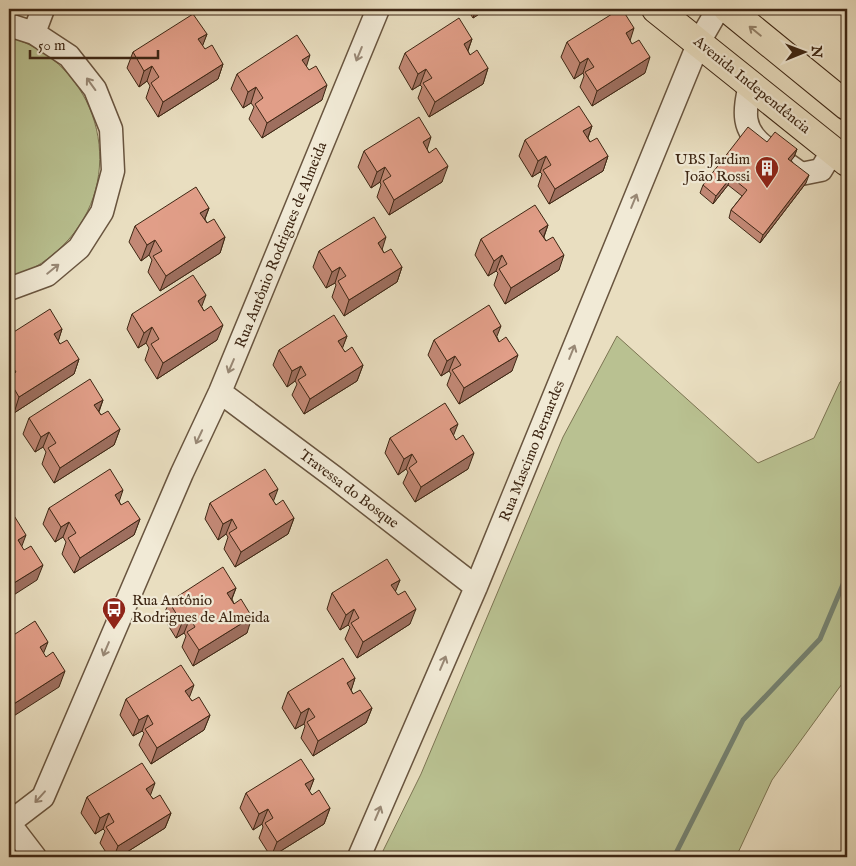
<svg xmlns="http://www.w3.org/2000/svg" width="856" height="866" viewBox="0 0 856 866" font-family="'IM FELL English',serif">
<rect width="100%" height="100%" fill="#e9dec0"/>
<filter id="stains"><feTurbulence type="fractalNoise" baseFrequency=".004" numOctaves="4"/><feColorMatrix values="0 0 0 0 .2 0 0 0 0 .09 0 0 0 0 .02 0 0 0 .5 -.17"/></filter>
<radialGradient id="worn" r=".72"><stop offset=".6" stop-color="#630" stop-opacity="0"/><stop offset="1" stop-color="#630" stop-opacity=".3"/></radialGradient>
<path fill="#b9c191" stroke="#7c7452" d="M9,37c88,25 120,134 60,202 -16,18 -37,33 -60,39z
M617,336l141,127 56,-25 26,-56 7,-5v300l-75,103 -36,77h-356l41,-83 142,-337z"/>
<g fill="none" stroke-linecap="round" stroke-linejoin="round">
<path stroke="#748170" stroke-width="5" d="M674,857l69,-137 77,-81 27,-64"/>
<g stroke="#69553f" stroke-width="25">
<path id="minor" d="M9,25l25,8 35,23 26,33 16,40 2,42 -11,41 -23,36 -32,27 -38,14
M34,33l9,-24
M750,84c-6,28 -9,46 16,64
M787,164l14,10 20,-4 12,-20
M220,392l114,85 142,110
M35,857l-26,-34 34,-26 139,-324 38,-81 158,-383
M359,857l117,-270 223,-545 19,-33"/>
</g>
<g stroke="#3e2714" stroke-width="30">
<path id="major" d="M656,9l191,153
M728,9l119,97"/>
</g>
<use href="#minor" stroke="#f1ead6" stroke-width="22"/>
<use href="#major" stroke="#e9dec0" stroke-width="28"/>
</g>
<path fill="#c28875" stroke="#3e2714" d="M467,9h20l-14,9z
M207,34l-5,12 3,3 18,15 -5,15 -60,38 -12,-19 4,-12 -3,-5 -8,6 -12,-19 6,-16z
M472,39l-4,12 2,4 18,13 -5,16 -54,33 -11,-19 4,-11 -2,-2 -8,5 -13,-22 6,-15z
M567,42l78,31 -53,33 -12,-19 4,-11 -1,-3 -9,6 -13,-22z
M306,67l16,33 -60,38 -13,-19 5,-12 -3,-4 -8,5 -12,-19 6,-15z
M592,126l-4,12 2,4 18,14 -5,15 -54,33 -11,-18 4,-12 -2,-2 -8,5 -13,-21 6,-16z
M767,142l30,7 -3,8 -3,3 15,23 -46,60 -31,-25 2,-8 11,-14 -14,-11 -15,19 -13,-11 3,-8z
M427,149l15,33 -53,33 -12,-18 4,-12 -1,-3 -9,6 -13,-21 6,-16z
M209,208l-4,11 2,4 18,14 -5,16 -60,38 -12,-19 4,-12 -3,-5 -8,6 -12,-19 6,-16z
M548,225l-4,12 15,33 -54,34 -11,-19 4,-12 -2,-2 -8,5 -13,-21 6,-16z
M382,249l2,4 18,14 -5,15 -53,34 -12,-19 4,-12 -1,-2 -9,5 -13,-21 6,-16z
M202,307l15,33 -60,39 -12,-19 4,-12 -3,-5 -8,5 -11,-19 5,-15z
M62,329l-4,12 2,3 19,15 -5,15 -60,39 -5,-8v-70z
M347,336l-5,12 3,4 18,13 -6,16 -53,33 -12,-19 5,-11 -2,-3 -8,6 -14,-22 6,-15z
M497,337l15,34 -53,33 -12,-19 4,-11 -2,-3 -8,5 -13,-21 6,-15z
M103,400l-4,12 2,3 19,14 -6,16 -60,38 -12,-19 4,-12 -3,-5 -8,5 -12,-18 6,-16z
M453,435l15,34 -53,33 -12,-19 5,-11 -2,-3 -8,6 -13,-22 5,-15z
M119,501l2,4 19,14 -6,16 -60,38 -12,-19 4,-12 -3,-5 -8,5 -12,-18 6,-16z
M273,501l3,4 18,13 -6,16 -53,33 -11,-18 4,-12 -2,-3 -8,6 -13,-21 5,-16z
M400,580l-5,11 15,33 -53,34 -12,-19 5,-12 -2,-2 -8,5 -13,-21 5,-16z
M236,588l-4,11 15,34 -54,33 -11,-19 4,-11 -2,-3 -8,5 -13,-21 6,-15z
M355,678l-4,12 2,4 19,14 -6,15 -53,33 -12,-18 4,-12 -1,-2 -9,5 -13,-21 6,-16z
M189,697l3,4 18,14 -6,15 -53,34 -12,-19 5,-12 -2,-2 -9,5 -13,-21 6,-16z
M314,779l-5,12 3,4 18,13 -6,16 -53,33 -12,-19 4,-11 -1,-3 -9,6 -13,-22 6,-15z
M150,795l3,4 18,14 -6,15 -46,29h-10l-9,-14 5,-12 -2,-2 -8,5 -14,-21 6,-16z"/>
<path fill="#9e6f5f" stroke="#3e2714" d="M476,9h11l-14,9z
M634,28l-5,16 -3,-11z
M207,34l-6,16 -3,-11z
M472,39l-6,16 -2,-11z
M310,55l-5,16 -3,-11z
M650,57l-5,16 -53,33 5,-15z
M588,58l-5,15 -9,6 6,-16z
M223,64l-5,15 -60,38 5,-15z
M152,66l-5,15 -8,6 5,-16z
M488,68l-5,16 -54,33 6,-15z
M426,69l-6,16 -8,5 6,-16z
M327,85l-5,15 -60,38 5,-15z
M256,87l-5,16 -8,5 5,-16z
M592,126l-6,16 -3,-11z
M431,137l-5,16 -3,-11z
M797,149l-3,8 -8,10 2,-8z
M546,156l-6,16 -8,5 6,-16z
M608,156l-5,15 -54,33 6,-15z
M448,166l-6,16 -53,33 5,-15z
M385,167l-5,15 -9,6 6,-16z
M809,175l-3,8 -46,60 3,-8z
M731,177l-3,8 -15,19 3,-8z
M209,208l-6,15 -3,-10z
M548,225l-6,16 -3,-10z
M225,237l-5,16 -60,38 6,-15z
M386,237l-5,16 -3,-10z
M155,240l-6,15 -8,6 6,-16z
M502,255l-6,16 -8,5 6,-15z
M564,255l-5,15 -54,34 6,-16z
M340,267l-5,16 -9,5 6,-16z
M402,267l-5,15 -53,34 5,-16z
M206,295l-6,16 -2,-10z
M223,325l-6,15 -60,39 6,-16z
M501,326l-6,15 -2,-10z
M152,327l-6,16 -8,5 6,-15z
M62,329l-5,16 -3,-11z
M347,336l-6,16 -3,-11z
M518,355l-6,16 -53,33 5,-16z
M455,356l-6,15 -8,5 6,-15z
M79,359l-5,15 -60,39 5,-16z
M363,365l-6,16 -53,33 6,-15z
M301,366l-6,15 -8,6 5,-16z
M103,400l-6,15 -3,-10z
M458,424l-6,15 -2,-10z
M120,429l-6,16 -60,38 6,-15z
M49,432l-6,15 -8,5 6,-15z
M474,453l-6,16 -53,33 6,-15z
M412,454l-6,15 -8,6 6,-16z
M278,489l-6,16 -3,-11z
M123,490l-5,15 -3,-10z
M294,518l-6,16 -53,33 6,-15z
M140,519l-6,16 -60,38 6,-15z
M232,519l-6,15 -8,6 5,-16z
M69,522l-6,15 -8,5 6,-15z
M26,535l-6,16 -2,-11z
M43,565l-6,15 -28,18v-12z
M400,580l-6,15 -3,-10z
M236,588l-6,15 -3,-10z
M354,609l-6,16 -8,5 6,-15z
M416,609l-6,15 -53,34 6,-16z
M252,617l-5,16 -54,33 6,-16z
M190,618l-6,15 -8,5 6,-15z
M48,642l-6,15 -2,-10z
M65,671l-6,16 -50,32v-12z
M355,678l-5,16 -3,-11z
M194,685l-6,16 -3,-10z
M309,708l-5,16 -9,5 6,-16z
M372,708l-6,15 -53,33 5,-15z
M148,715l-6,16 -9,5 6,-16z
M210,715l-6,15 -53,34 6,-16z
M314,779l-6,16 -3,-11z
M155,783l-6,16 -3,-10z
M330,808l-6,16 -53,33 6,-15z
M268,809l-6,15 -9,6 6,-16z
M109,813l-6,16 -8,5 5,-16z
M171,813l-6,15 -46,29h-5l4,-11z"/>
<path fill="#e19e88" stroke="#3e2714" d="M620,9h2l12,19 -8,5 6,11 7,-4 11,17 -53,34 -12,-19 9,-5 -6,-9 -8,5 -13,-21z
M193,14l14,20 -9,5 7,10 7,-4 11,19 -60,38 -12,-19 8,-6 -7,-11 -8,5 -11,-19z
M459,18l13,21 -8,5 6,11 7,-5 11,18 -53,34 -12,-19 9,-5 -6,-9 -8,5 -13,-21z
M297,35l13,20 -8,5 7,10 7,-4 11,19 -60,38 -12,-19 8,-6 -7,-11 -8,5 -11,-18z
M579,106l13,20 -9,5 7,11 7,-4 11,18 -53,33 -12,-19 8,-5 -5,-9 -8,5 -13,-21z
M419,117l12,20 -8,5 6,11 7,-5 12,18 -54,34 -11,-19 8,-5 -6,-9 -8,5 -13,-21z
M748,127l19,15 8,-10 22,17 -9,10 21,16 -46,60 -32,-25 16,-20 -16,-13 -15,19 -13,-11z
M196,187l13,21 -9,5 7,10 7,-4 11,18 -59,39 -13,-20 9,-5 -7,-11 -8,5 -12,-19z
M535,205l13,20 -9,6 7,10 7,-4 11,18 -53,33 -12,-19 8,-5 -5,-9 -8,6 -13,-22z
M374,217l12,20 -8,6 6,10 7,-4 11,18 -53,33 -11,-19 8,-5 -6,-9 -8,5 -13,-21z
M193,275l13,20 -8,6 6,10 7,-5 12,19 -60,38 -12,-19 8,-5 -7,-12 -8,6 -12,-19z
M489,305l12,21 -8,5 6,11 7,-5 12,18 -54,33 -12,-18 9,-5 -6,-9 -8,5 -13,-21z
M50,309l12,20 -8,5 6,10 7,-4 12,19 -60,38 -10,-17v-3l7,-5 -7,-11v-26z
M334,315l13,21 -9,5 7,11 7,-5 11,18 -53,34 -12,-19 8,-5 -5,-9 -9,5 -13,-21z
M90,379l13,21 -9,5 7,10 7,-4 12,18 -60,39 -12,-20 8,-5 -7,-11 -8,5 -12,-19z
M445,403l13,21 -8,5 6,11 7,-5 11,18 -53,34 -12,-19 8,-6 -5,-8 -8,5 -14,-21z
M110,469l13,21 -8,5 6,10 7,-4 12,18 -60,39 -12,-20 8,-5 -7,-11 -8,5 -12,-19z
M265,469l13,20 -9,5 7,11 7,-5 11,18 -53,34 -12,-19 8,-5 -5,-9 -9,5 -13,-21z
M13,514l13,21 -8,5 6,10 7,-4 12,19 -34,21v-69z
M387,559l13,21 -9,5 7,10 7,-4 11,18 -53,33 -12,-19 8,-5 -5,-9 -8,6 -14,-22z
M223,567l13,21 -9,5 7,11 7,-5 11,18 -53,33 -12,-18 8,-5 -5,-9 -8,5 -13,-21z
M35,621l13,21 -8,5 6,10 7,-5 12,19 -56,36v-69z
M343,658l12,20 -8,5 6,11 7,-4 12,18 -54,33 -11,-19 8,-5 -6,-9 -8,5 -13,-21z
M181,665l13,20 -9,6 7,10 7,-4 11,18 -53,33 -12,-19 8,-5 -5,-9 -9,5 -13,-21z
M301,759l13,20 -9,5 7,11 7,-5 11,18 -53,34 -12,-19 8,-5 -5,-9 -9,5 -13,-21z
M142,763l13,20 -9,6 7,10 7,-4 11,18 -53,33 -12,-19 8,-5 -5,-9 -9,5 -13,-21z
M260,852l3,5h-12z"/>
<defs><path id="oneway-shaft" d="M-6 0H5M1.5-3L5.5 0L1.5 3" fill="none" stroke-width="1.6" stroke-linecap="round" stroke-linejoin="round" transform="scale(1.25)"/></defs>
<use stroke="#94826a" href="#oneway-shaft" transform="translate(755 31) rotate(-141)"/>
<g stroke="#988875">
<use href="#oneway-shaft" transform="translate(359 54) rotate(112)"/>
<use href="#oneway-shaft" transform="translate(91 84) rotate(-126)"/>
<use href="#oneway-shaft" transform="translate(634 201) rotate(-68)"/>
<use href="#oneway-shaft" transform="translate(53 269) rotate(-39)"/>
<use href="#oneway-shaft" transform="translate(572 352) rotate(-68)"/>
<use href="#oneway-shaft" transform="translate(231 366) rotate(113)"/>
<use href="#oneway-shaft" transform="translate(199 437) rotate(115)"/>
<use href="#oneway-shaft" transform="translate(106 649) rotate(113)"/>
<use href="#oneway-shaft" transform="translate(443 663) rotate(-67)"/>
<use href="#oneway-shaft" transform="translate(40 797) rotate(132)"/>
<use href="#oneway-shaft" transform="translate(378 813) rotate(-67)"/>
</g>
<defs>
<g id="building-pin" transform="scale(1.25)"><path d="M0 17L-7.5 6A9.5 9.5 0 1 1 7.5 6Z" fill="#8f2418" stroke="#f1ead6"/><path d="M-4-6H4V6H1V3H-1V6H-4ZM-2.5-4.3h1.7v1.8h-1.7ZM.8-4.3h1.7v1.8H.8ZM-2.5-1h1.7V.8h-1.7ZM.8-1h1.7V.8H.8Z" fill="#fff"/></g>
<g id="bus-pin" transform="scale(1.25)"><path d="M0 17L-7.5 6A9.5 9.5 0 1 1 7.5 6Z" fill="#8f2418" stroke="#f1ead6"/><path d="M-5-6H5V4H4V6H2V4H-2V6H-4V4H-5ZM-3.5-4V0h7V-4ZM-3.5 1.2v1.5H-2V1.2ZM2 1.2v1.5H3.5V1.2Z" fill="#fff"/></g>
</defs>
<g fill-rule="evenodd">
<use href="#building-pin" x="767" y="168"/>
<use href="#bus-pin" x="114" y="609"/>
</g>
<g text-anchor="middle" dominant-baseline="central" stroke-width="4.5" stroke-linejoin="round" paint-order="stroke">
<g font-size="15" fill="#3e2714" stroke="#f1ead6">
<text transform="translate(752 85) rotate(39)">Avenida Independência</text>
<text transform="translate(281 245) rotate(-68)">Rua Antônio Rodrigues de Almeida</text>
<text transform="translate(532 451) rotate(-68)">Rua Mascimo Bernardes</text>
<text transform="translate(349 489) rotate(37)">Travessa do Bosque</text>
</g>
<g font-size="15" fill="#3e2714" stroke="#f1ead6" text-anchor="end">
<text x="750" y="159">UBS Jardim<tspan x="750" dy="17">João Rossi</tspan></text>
<text x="132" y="600" text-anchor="start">Rua Antônio<tspan x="132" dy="17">Rodrigues de Almeida</tspan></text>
</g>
</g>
<rect width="856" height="866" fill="none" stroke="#e9dec0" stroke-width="30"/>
<rect x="10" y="10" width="836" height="846" fill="none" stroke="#3e2714" stroke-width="2.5"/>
<rect x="15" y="15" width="826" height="836" fill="none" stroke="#3e2714"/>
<g transform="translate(804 52) rotate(89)" stroke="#f1ead6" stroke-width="4" paint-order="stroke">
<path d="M0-4L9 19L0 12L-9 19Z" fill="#3e2714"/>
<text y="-8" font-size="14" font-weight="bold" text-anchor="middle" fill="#3e2714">N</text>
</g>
<path d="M30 50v8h128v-8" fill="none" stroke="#3e2714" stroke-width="2.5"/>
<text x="38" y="50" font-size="15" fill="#3e2714" stroke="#f1ead6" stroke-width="4" paint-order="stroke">50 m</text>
<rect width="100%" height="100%" filter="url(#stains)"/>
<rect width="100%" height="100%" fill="url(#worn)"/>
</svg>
